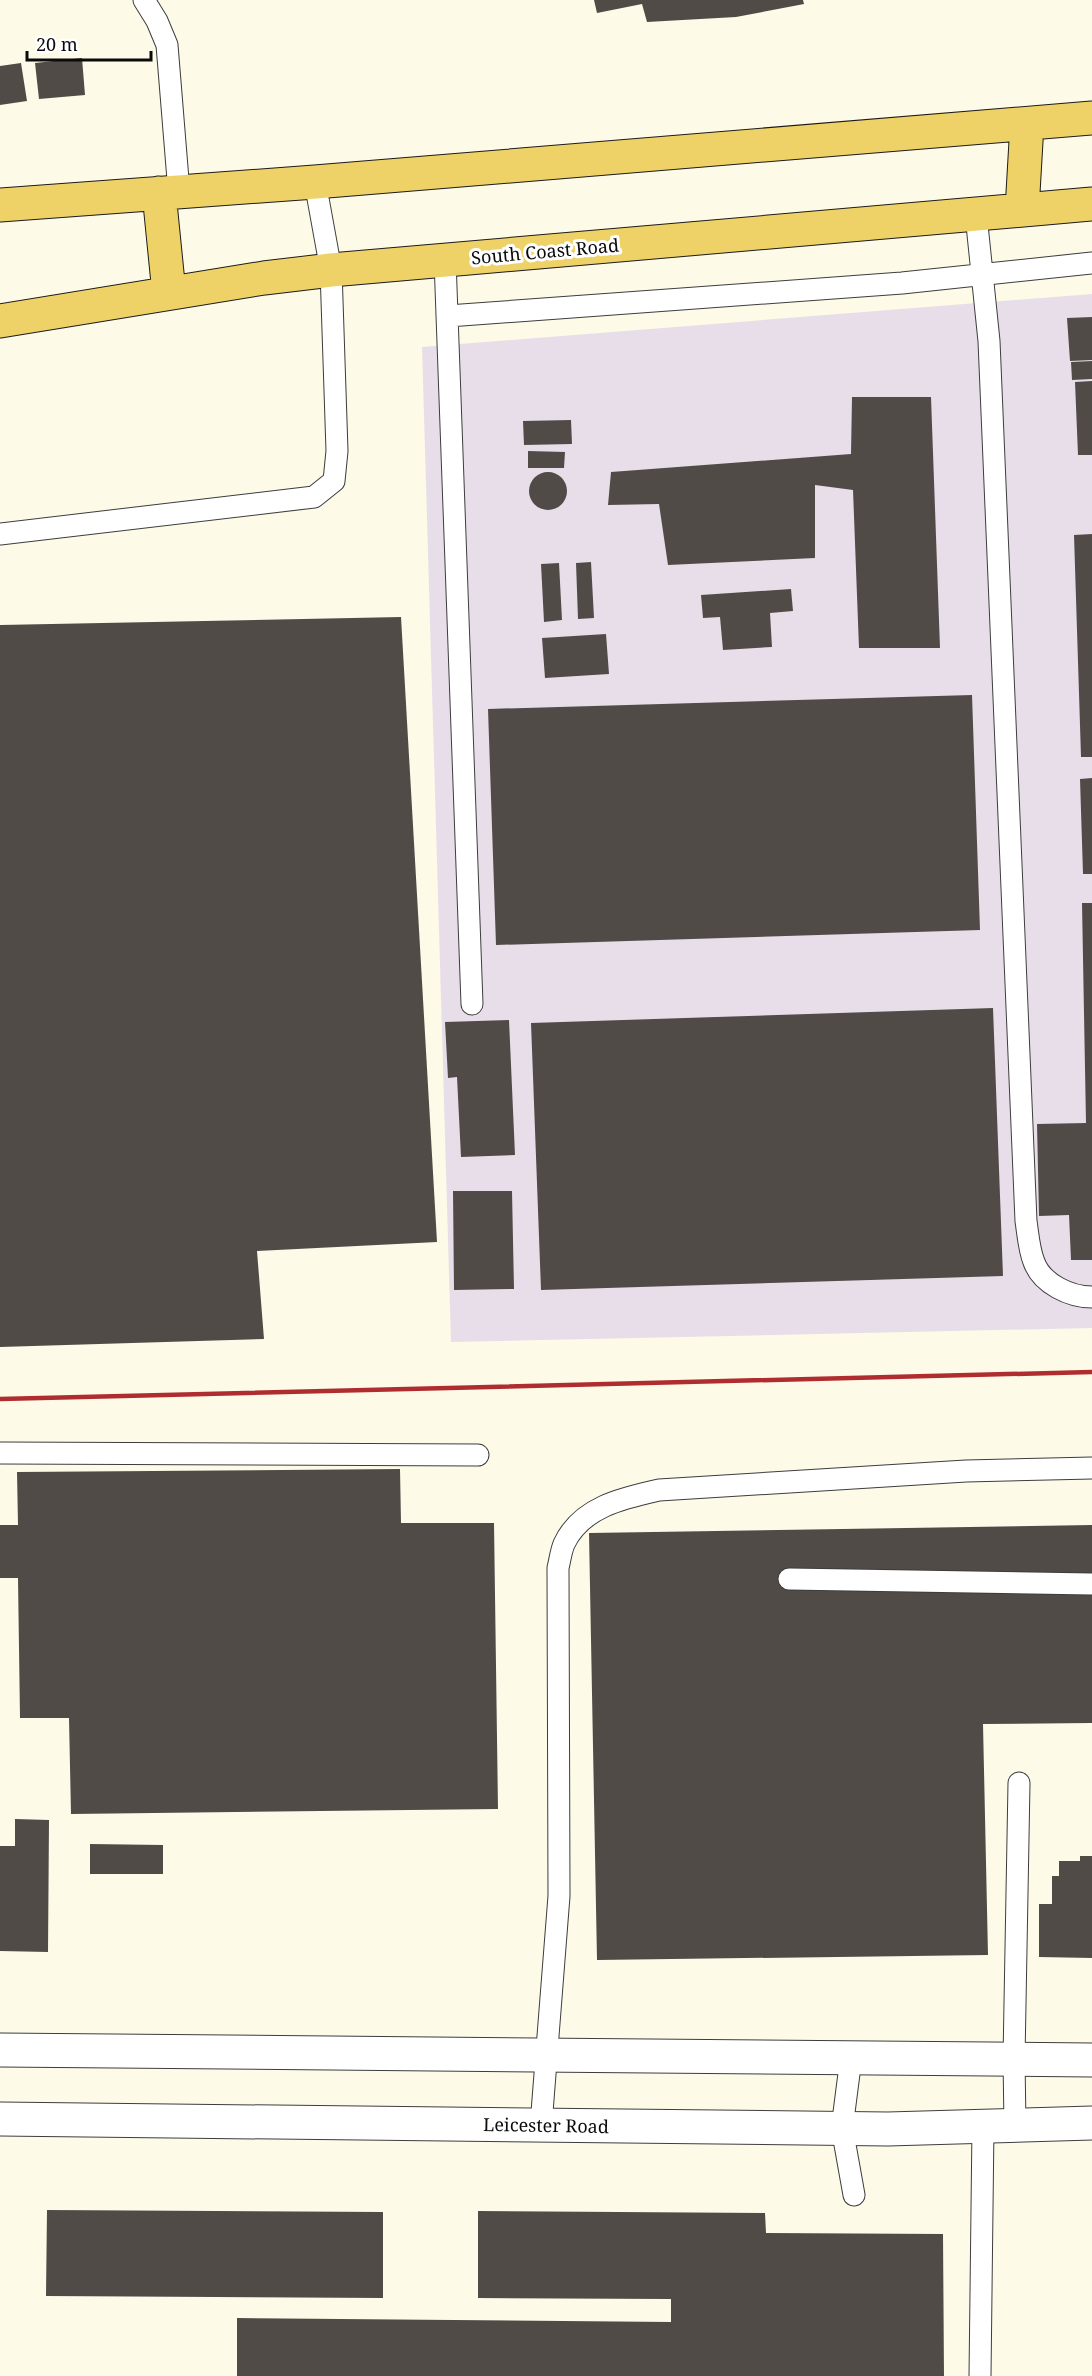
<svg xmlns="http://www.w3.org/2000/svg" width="1092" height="2376" viewBox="0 0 1092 2376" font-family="'Noto Serif',serif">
<rect width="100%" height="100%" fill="#fdfae8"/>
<path fill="#e8dee9" d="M1092,294v1034l-641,14 -29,-995z"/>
<path fill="#514b47" d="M594,0h209l1,4 -68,13 -89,5 -5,-18 -45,9z
M82,58l3,37 -46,4 -4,-36z
M21,63l6,38 -27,4v-39z
M1092,317v43l-22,1 -3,-43z
M1092,361v18l-20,1 -1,-18z
M1092,381v74h-14l-3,-73z
M852,397h79l9,251h-81l-6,-158 -38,-5v73l-147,7 -9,-61 -51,1 3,-33 240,-18z
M571,420l1,24 -48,1 -1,-24z
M528,451l37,1 -1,16h-36z
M529 491a19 19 0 1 1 38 0a19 19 0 1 1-38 0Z
M1092,534v223h-11l-7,-222z
M591,562l3,56 -16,1 -2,-56z
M559,563l3,57 -18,2 -3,-58z
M791,589l2,22 -23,2 2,34 -49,3 -3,-33 -17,1 -2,-23z
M401,617l36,625 -180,9 7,88 -264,8v-722z
M606,634l3,40 -64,4 -3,-40z
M972,695l8,235 -484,15 -8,-236z
M1092,778v96h-9l-3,-95z
M1082,903h10v357h-21l-2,-45 -30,1 -2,-92 49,-1z
M993,1008l10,268 -462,14 -10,-267z
M509,1020l6,135 -54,2 -4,-80 -9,1 -3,-56z
M453,1191h59l2,98 -60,1z
M400,1469l1,54h93l4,286 -427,5 -2,-96h-49l-2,-140h-18v-53h18l-1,-53z
M1092,1525v198l-109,1 5,231 -391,5 -8,-427z
M15,1819l34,1 -1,132 -48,-1v-105h15z
M90,1844l73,1v29h-73z
M1080,1856h12v102l-53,-1v-53h13v-28h7v-15h21z
M47,2210l336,2v86l-337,-2z
M478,2211l287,2 1,20 177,1 1,142h-707v-58l434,4v-23l-193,-1z"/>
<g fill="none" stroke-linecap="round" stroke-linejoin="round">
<g stroke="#3d3d3d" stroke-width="23">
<path id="service" d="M144,0l13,21 10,24 12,147
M976,215l13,126 37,880c2,13 3,29 8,41 8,22 36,35 58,35
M445,260l27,744
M448,316l454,-33 190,-20
M0,534l314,-37 20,-16 3,-30 -6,-181 -16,-88
M0,1453l478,2
M789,1579l303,5
M851,2058l-9,70 12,67
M541,2125l18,-229 -1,-328c2,-8 3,-17 6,-24 17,-37 59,-46 95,-54l307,-19 126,-3
M1015,2125l-1,-66 5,-276
M980,2376l3,-250"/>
</g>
<g stroke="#3d3d3d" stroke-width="35">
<path id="minor" d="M0,2050l1092,10
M0,2119l888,10 204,-6"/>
</g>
<g stroke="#1b1b1b" stroke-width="35">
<path id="primary" d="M159,193l10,100
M0,205l315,-23 777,-64
M1022,210l5,-86
M0,321l264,-43 67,-8 761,-66"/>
</g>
<use href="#service" stroke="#fff" stroke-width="21"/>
<use href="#minor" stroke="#fff" stroke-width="33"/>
<use href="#primary" stroke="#efd267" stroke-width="33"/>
<path stroke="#af2d2f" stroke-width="4.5" d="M0,1399l1092,-27"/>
</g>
<g text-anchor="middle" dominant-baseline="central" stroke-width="6" stroke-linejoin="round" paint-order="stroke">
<g font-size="18" fill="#0a0a0a" stroke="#fff">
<text transform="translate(545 251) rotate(-5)">South Coast Road</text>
<text transform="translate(546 2125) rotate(1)">Leicester Road</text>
</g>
</g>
<path d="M27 51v9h124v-9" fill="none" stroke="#0a0a0a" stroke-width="3"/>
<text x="36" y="51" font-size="18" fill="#0a0a0a" stroke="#ffffff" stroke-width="4.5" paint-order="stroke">20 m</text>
</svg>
